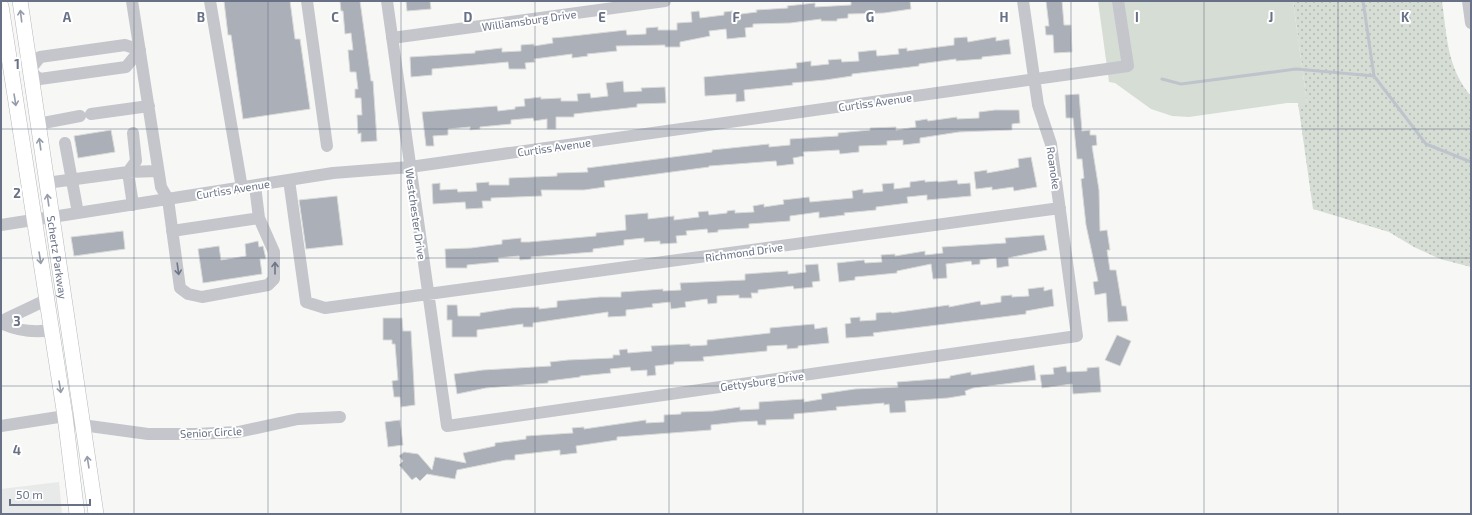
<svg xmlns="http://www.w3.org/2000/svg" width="1472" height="515" viewBox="0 0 1472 515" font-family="'Exo 2',sans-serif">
<defs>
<pattern id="park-dots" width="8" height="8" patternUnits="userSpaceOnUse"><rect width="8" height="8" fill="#d6ddd5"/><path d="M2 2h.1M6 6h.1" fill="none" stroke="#b1b8b2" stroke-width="1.8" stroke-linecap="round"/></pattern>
</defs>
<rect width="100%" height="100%" fill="#f7f8f5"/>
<path fill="#e8e9e9" d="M59,482l3,32h-61v-25z"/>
<path fill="url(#park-dots)" d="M1293,1h149c5,35 5,67 29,95v171l-31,-8 -26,-12 -25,-15 -76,-23 -15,-106h9z"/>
<path fill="#d6ddd5" d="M1098,1h195l14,102h-20l-98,14 -17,-1 -21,-7 -36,-26 -6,-1z"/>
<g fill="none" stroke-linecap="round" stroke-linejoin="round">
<path stroke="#bec4cb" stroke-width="3" d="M1363,1l11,75 52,68 45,18
M1162,79l19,5 115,-15 78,7"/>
</g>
<path fill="#aaafb8" stroke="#d9dad8" d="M224,1h66l5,38h5l10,70 -67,10 -12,-84h-3z
M340,1h20l11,80h2l4,60 -16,1v-9l-3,1 -1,-19h5l-1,-17h-6v-9h3l-2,-17h-6l-2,-22h5l-2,-17 -6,1 -2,-23h-2z
M406,1h24l1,8 -24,2z
M851,1h59l1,8 -27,4 -36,1v4l-11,1v2h-16v-2l-31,4 -37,1v3l-8,1 1,9 -19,2 -1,-10 -17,2 1,5 -30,6v5h-15v-2l-49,1 1,5 -30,3 1,2 -16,2v-4l-38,5 1,3 -10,1 1,6h-17l-1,-7 -76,7v6l-21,2 -1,-20 65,-4v-2l27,-3v4l19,-1v-6l13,-1v2l19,-3 -1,-5 12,-1 62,-7 1,5 19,-1v-6l12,-1v3h19v-7l15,-1 -1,-10 8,-1 1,7 24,-3v-3l9,-1v4l24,-3 -1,-2 32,-2 -1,-2 28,-3v4l36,-2z
M1046,1h16l2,24h7l1,27 -18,1 -1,-18h-7l-1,-9h4z
M967,37l1,5 28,-5v4l13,-2 2,15 -29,3v2l-26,2v-2l-37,5v2l-67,8v2l-27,4 -33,3 1,2 -49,5 1,11 -9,1v-8l-31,2 -1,-19 93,-9 -1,-5 15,-2v5l18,-2 -1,-4 13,-1 1,3 17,-1 -1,-9 18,-2 1,6 22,-2 -1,-5 9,-1v3l47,-6v-7z
M623,81l1,11 18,-1 -1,-3 24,-1 1,16 -29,1v3l-63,7v3h-18v12h-9v-10l-13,2 -1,-3 -22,2v4l-31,3v2l-10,1v-3l-22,2v6l-15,1 1,10h-8l-4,-34 75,-6 1,5 17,-2v-2l10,-1 -1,-7 17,-2v2l20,-1v3h17l-1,-7 13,-1 1,5 17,-2 -2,-13z
M1079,94l3,37 8,-1v5h6l1,10 -5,1 7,44 1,41 7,-1 3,20h-3l3,20h6l6,36h4l2,15 -20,1 -2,-29 -11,2 -2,-13 5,-1 -12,-56 -5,-46 3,-1 -2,-19h-5l-4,-41h-7l-1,-23z
M995,110h24l1,13 -8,1v6l-53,2 -39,6v5l-17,2v-5l-16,1v4l-28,1v6l-19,2 -1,-4 -36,2 1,4 -11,2 1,6 -17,2 -1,-5 -67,5v1l-105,14 1,6 -21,3h-43l1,6 -51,2v3h-9l1,7 -17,1 -1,-7 -32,2 -1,-20 8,-1v7l17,-1 1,3 19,-1 -1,-8 13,-1v3h20v-7l48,-2v-3l31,-1 -1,-4 125,-16v-2l57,-6v3l21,-2v-6l48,-3v-3l32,-3v-2l26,-1v3l20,-3 -1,-6 12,-2 1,2 29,-4v2l22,-1v-6z
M111,130l4,22 -37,6 -4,-22z
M1031,157l6,30 -23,4 -1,-4 -21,3v-3l-16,2 -2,-17 13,-2v3l23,-4 9,-2 -1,-8z
M925,180v2l13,-1v1l19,-2 1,4 12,-1 1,13 -44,4v-5l-20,2 1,6 -32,4v3l-32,3 1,2 -26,3v-6l-29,4v5l-41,3v4l-31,2v2l-10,1 -1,-4 -21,2 1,4 -11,1 1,7 -17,1v-3l-16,1v-4l-20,2v5l-31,4v3l-62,5v2l-11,1 -1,-4 -21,2 1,4 -32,3v3h-21l-1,-19 26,-1 31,-4v-4l19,-2v4h8l67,-6v-3l30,-3 -1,-15 23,-2v6l26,-3v4l25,-3 -1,-5 10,-1 1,4 18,-2v-2l8,-1v3l19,-1 -1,-6 11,-2v3l20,-3 -1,-4 26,-3 1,5 43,-4 -1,-7 11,-2v4l20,-2 -1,-7 12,-1v6l16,-2v-5z
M337,196l6,49 -37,4 -7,-49z
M123,231l2,18 -51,7 -3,-19z
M1044,235l3,15 -39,8 1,8 -12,2 -1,-10 -16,2v4l-8,1 -1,-4 -25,3 1,14 -14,1 -2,-15 -34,7v2l-42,4v3l-16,2 -2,-19 27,-3 1,3 17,-1 -1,-7 14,-1v2l30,-5v4l18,-2 -1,-6 64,-4 -1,-5z
M258,241l1,6 4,-1 3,13h-6l2,15 -59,9 -5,-34 21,-3 2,14 25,-4 -1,-12z
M818,264l2,17 -8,1 1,5 -19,2 -1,-3 -35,4v3h-7l1,5h-13v-3l-22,1v7l-9,1 -1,-5 -22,3 1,5 -15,2 -1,-7 -18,2 1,3 -27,3v6l-18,1v-5l-75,11v4h-10v-3l-46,6v7h-25v-17h-5v-15h10l1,11h22v-3l32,-5 27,-1v2l18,-2v-6l43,-4h21v-5l42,-3v2l18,-1 -1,-7 65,-3v-6l43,-3v3l18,-2 -1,-7z
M1044,287v4l8,-2 2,17 -28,5v3l-153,19 1,3 -28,2 -1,-14 6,-1 -1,-5 10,-1v4l16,-1v-7l15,-1 1,1 57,-8v2l31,-6 1,4 20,-3v-6l11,-1v2l17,-1 -1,-7z
M383,318h19l1,13h8l4,74 -14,2 -1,-10h-6l-2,-16 6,-1 -3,-36h-3v-4h-9z
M814,324l1,5 12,-2 2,16 -31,3v2l-11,1v-4l-20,1v5l-64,6 1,4 -30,1v2l-19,2 1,9 -9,1v-6l-16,1 -1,-4 -20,2 1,4 -31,3v1l-32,4v2l-62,5 -29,6 -3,-20 29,-4 68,-4 -1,-4 18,-2 45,-2v-3h7l-1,-5 8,-1 1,4 24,-2 -1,-5 39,-2v2l17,-1v-5l63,-7v-5z
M1117,335l14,6 -11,25 -15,-6z
M1034,365l2,15 -63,8 -8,3 1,4 -18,3 -43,3 1,11 -16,1 -1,-9 -5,1v-2l-48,4 1,3 -43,4v5l-28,1v5h-8l-1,-4 -19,1 -27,3v5l-94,7v3l-41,6 1,7 -17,2v-5l-45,5v5h-9l-49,10 -2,9 -28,-5 -7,7 -4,-4 -4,3 -13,-15 4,-4 -4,-5 5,-4 14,2 14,16 3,-13 31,6 -3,-10 32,-7v-3l31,-4v-3l47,-3 -1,-5 12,-1v2l62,-9v3l18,-1v-7l17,-1v-2l32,-1 27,-4v3l19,-1v-7l45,-3v3l18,-3 -1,-5 34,-5 43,-2 -1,-5 53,-4v-2l21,-4v3z
M1066,366l1,6 20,-1v-3l12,-1 2,25 -28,2 -1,-10 -30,4 -2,-13 14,-1 -1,-6z
M400,420l3,25 -15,2 -3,-25z"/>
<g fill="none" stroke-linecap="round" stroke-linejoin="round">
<g stroke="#b5b8bd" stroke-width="16">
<g id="major">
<path id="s1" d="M20,1l76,513"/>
<path d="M1,6l64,410 12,98"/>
</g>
</g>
<path stroke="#c4c6cb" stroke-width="12" d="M132,1l29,186 7,12 12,89 8,6 14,3 66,-12 6,-6v-27l-15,-34 -4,-32
M210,1l32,187
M307,1l20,145
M387,1l60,425 630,-90 -26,-192 -13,-39 -15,-104
M1468,1l3,22
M392,38l273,-37
M125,45l15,5 -14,17 -86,12 -11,-8 11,-14z
M91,114l58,-8
M38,124l42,-8
M133,133l3,28 -8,11 5,33
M65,143l13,70
M289,180l17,122 19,6 735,-100
M46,183l82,-11 30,-1
M1,225l332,-52 77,-6 718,-101 -10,-65
M172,231l87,-13
M46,300l-40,19 -3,5c16,7 30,9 48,6
M1,426l64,-10 17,9 66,9h47l43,-2 60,-13 42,-2"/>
<use href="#major" stroke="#fff" stroke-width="15"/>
</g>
<defs><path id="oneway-shaft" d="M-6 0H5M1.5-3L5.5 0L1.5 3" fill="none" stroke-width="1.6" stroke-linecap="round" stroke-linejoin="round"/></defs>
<g stroke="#959caa">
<use href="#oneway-shaft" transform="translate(21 16) rotate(-97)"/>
<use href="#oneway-shaft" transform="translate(15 100) rotate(81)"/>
<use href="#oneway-shaft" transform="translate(40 144) rotate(-98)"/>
<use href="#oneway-shaft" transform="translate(48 200) rotate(-98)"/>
<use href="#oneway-shaft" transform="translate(40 258) rotate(81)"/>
<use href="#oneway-shaft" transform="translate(60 387) rotate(81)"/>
<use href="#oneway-shaft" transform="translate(88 462) rotate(-99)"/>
</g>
<g stroke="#6d7588">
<use href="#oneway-shaft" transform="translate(275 268) rotate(-90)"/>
<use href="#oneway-shaft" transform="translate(178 269) rotate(82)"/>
</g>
<path fill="none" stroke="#687185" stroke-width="1" stroke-opacity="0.55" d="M134,1v513M268,1v513M401,1v513M535,1v513M669,1v513M803,1v513M937,1v513M1071,1v513M1204,1v513M1338,1v513M1,129h1470M1,258h1470M1,386h1470"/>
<g text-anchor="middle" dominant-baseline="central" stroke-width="4" stroke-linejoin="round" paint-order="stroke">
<g font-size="11" fill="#687185" stroke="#fff">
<text transform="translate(529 20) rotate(-8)">Williamsburg Drive</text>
<text transform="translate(875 102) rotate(-8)">Curtiss Avenue</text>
<text transform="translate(554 147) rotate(-8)">Curtiss Avenue</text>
<text transform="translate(1054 168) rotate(82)">Roanoke</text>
<text transform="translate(233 189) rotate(-9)">Curtiss Avenue</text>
<text transform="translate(416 214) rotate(82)">Westchester Drive</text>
<text transform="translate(744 252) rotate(-8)">Richmond Drive</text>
<text stroke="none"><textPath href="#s1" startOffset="259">Schertz Parkway</textPath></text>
<text transform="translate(762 381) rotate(-8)">Gettysburg Drive</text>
<text transform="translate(211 432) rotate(-3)">Senior Circle</text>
</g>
</g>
<g font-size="13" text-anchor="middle" font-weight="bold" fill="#687185" stroke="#fff" stroke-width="4" stroke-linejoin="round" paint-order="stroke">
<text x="67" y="22">A</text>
<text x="201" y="22">B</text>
<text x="335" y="22">C</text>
<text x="468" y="22">D</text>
<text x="602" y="22">E</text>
<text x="736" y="22">F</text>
<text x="870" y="22">G</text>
<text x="1004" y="22">H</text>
<text x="1137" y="22">I</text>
<text x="1271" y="22">J</text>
<text x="1405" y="22">K</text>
<text x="17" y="69">1</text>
<text x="17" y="198">2</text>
<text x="17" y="326">3</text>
<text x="17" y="455">4</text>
</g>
<rect width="1472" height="515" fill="none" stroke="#687185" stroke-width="4"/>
<path d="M10 499v6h80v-6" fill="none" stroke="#687185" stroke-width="2"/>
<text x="16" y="499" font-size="12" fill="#687185" stroke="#ffffff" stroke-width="3" paint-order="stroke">50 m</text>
</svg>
